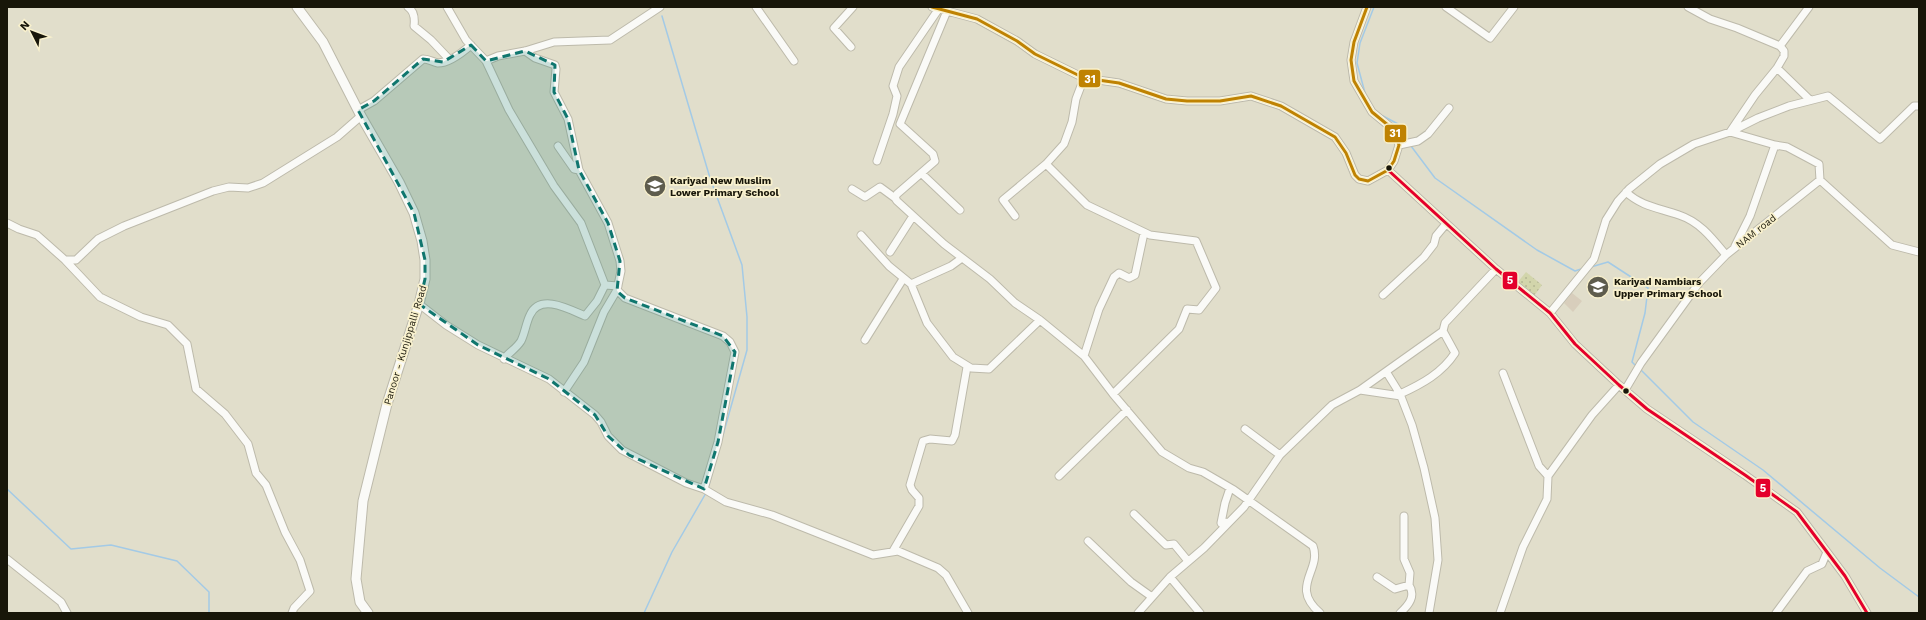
<svg xmlns="http://www.w3.org/2000/svg" width="1926" height="620" viewBox="0 0 1926 620" font-family="'Work Sans',sans-serif">
<defs>
<pattern id="grass-dots" width="8" height="8" patternUnits="userSpaceOnUse"><rect width="8" height="8" fill="#d2d5ab"/><path d="M2 2h.1M6 6h.1" fill="none" stroke="#b4b692" stroke-width="1.8" stroke-linecap="round"/></pattern>
</defs>
<rect width="100%" height="100%" fill="#e1decb"/>
<path fill="#d8cebc" d="M1572,293l10,8 -9,11 -9,-9z"/>
<path fill="url(#grass-dots)" d="M1526,272l16,13 -8,11 -17,-13z"/>
<g fill="none" stroke-linecap="round" stroke-linejoin="round">
<path stroke="#a3cae6" stroke-width="1.5" d="M662,16l48,162 32,87 5,52v33l-39,138
M1365,93l-8,-30 3,-20 14,-36
M1383,116l15,8 9,15
M1411,146l24,32 102,72 38,21 6,-2
M1591,267l17,-5 40,26 -3,25 -13,49 4,4
M1640,369l53,53 70,48 117,98 39,29
M7,489l64,60 40,-4 66,16 32,31v21
M644,613l28,-61 34,-59"/>
<g stroke="#bdbaab" stroke-width="9">
<path id="minor" d="M408,7c6,4 7,11 6,19l17,14 18,19
M447,7l19,33 20,21 23,49 45,76 27,37 24,62
M756,7l38,54
M932,7l45,12 40,22 18,13 49,24 35,5 47,16 21,2h33l31,-5 30,10 54,31 11,16 9,22 4,4 9,2 20,-11 6,-9 5,-16 -5,-15 -22,-18 -18,-31 -3,-21 3,-18 13,-35
M1446,7l44,31 24,-31
M1688,7l22,12 27,9 43,18 4,5v5l-7,12 33,32
M947,11l-47,113 33,30 2,7 -38,33 -2,4 2,3 47,43 46,35 25,24 25,17 44,36 29,38 49,58 27,16 14,4 31,18 79,56c9,25 -24,40 7,67
M1780,46l29,-39
M851,47l-17,-19 19,-21
M486,61l12,-5 27,-5 29,-9 56,-2 50,-33
M358,110l16,-9 49,-42c6,0 10,3 15,4 11,0 25,-11 33,-18
M1399,145l19,-4 10,-7 21,-26
M1775,145l12,2 32,17 1,16
M558,146l16,23 5,1
M877,161l16,-47 4,-18 -4,-10 6,-19 41,-60
M1046,164l41,41 63,30 46,6 20,47 -17,22 -12,-1 -8,20 -66,65
M1388,170l108,99 54,44 25,31 44,41 28,24 98,66 52,37 48,64 22,37
M921,173l39,37
M852,189l13,8 15,-10 15,11
M1626,192c16,15 34,16 53,23 21,7 33,23 47,40
M1015,216l-12,-16 43,-36 18,-20 8,-22 4,-23 8,-21
M7,223l12,6 18,6 28,25h11l22,-21 26,-13 89,-35 16,-4 19,1 15,-5 74,-46 24,-21
M861,235l28,31 22,18 16,39 26,34 18,11 18,1 51,-49
M1735,246l15,-30 25,-71 -45,-13 25,-37 22,-27
M890,252l23,-36
M65,260l35,37 41,20 27,8 19,19 9,45 29,25 23,30 8,29 10,12 19,47 15,28 10,31 -16,17 -2,5
M911,284l40,-18 11,-8
M1383,295l41,-38 10,-13 2,-8 10,-12
M419,304l27,21 32,20 71,34 46,36 6,7 7,14 14,14 64,33 18,6 14,-47 17,-90 -5,-10 -7,-6 -98,-38 -8,-8 4,-19 -1,-10 -12,-38 -29,-53 -11,-51 -14,-27 2,-23 -1,-4 -20,-7 -10,-7
M1550,313l44,-54 12,-39 12,-19 11,-12 31,-25 34,-20 36,-12 28,-14 31,-12 39,-10 52,43 34,-33h5
M865,340l38,-61
M1084,356l15,-47 15,-32 5,-4 10,5 6,-3 9,-42
M504,359c5,-7 12,-10 17,-18 4,-8 5,-18 9,-26 10,-22 39,-6 55,1l12,-15 8,-16 13,1
M1387,373l13,21
M1503,373l36,93 9,10
M1360,390l83,-59
M1625,390l16,-27 58,-80 27,-28 94,-75 72,65 27,7
M564,392l20,-30 20,-50 13,-22
M1245,429l35,26
M1059,476l68,-66
M704,489l22,13 46,13 101,40 25,-4 40,17 8,7 22,38
M1134,514l32,31 8,-1 14,17
M1404,516v43l6,14 -1,12
M1229,522l-8,1 4,-20 5,-15
M1088,541l43,41 21,15
M893,551l26,-45v-8l-7,-8 -2,-5 13,-44 7,-2 22,2 3,-6 12,-68
M7,559l54,43 6,11
M1170,577l30,36
M1377,577l18,12 14,-4c7,11 0,20 -9,28
M1138,613l32,-36 34,-29 40,-41 36,-52 52,-50 28,-15 41,6
M1429,613l9,-53 -3,-42 -11,-50 -12,-43 -12,-31c22,-10 42,-21 55,-41l-12,-22 2,-8 51,-54
M1500,613l23,-66 24,-48 1,-23 44,-61 27,-30
M1776,613l31,-42 15,-7 5,-12"/>
</g>
<g stroke="#bdbaab" stroke-width="11">
<path id="major" d="M297,7l26,35 38,74 38,66 15,31 8,28 3,19v19l-6,25 -32,100 -24,97 -7,78 4,23 8,11"/>
</g>
<use href="#minor" stroke="#fafaf7" stroke-width="7"/>
<use href="#major" stroke="#fafaf7" stroke-width="9"/>
<g stroke="#f9f1cd" stroke-width="6">
<path id="bus-1" d="M1388,170l108,99 54,44 25,31 44,41 28,24 98,66 52,37 48,64 22,37"/>
</g>
<g stroke="#f9f1cd" stroke-width="6">
<path id="bus-2" d="M932,7l45,12 40,22 18,13 49,24 35,5 47,16 21,2h33l31,-5 30,10 54,31 11,16 9,22 4,4 9,2 20,-11 6,-9 5,-16 -5,-15 -22,-18 -18,-31 -3,-21 3,-18 13,-35"/>
</g>
<use href="#bus-1" stroke="#e4002b" stroke-width="3"/>
<use href="#bus-2" stroke="#bf8202" stroke-width="3"/>
</g>
<path fill="#0f766e" fill-opacity="0.2" stroke="#0f766e" stroke-width="3" stroke-dasharray="8 5" stroke-linejoin="round" d="M471,45l15,16 39,-10 30,14 -1,27 14,27 11,51 29,53 12,38 -3,30 8,7 98,38 12,16 -17,90 -14,47 -75,-34 -21,-19 -13,-21 -46,-36 -71,-34 -59,-41 6,-25v-19l-11,-47 -56,-103 16,-9 49,-42 20,3z"/>
<defs>
<g id="school-disc" transform="scale(1.15)"><circle r="9.5" fill="#5e5c4d" stroke="#f9f1cd"/><path d="M0-5L7-2L0 1L-7-2ZM-4 1L0 2.5L4 1V4Q0 6-4 4Z" fill="#fff"/></g>
</defs>
<g fill-rule="evenodd">
<use href="#school-disc" x="655" y="186"/>
<use href="#school-disc" x="1598" y="287"/>
</g>
<g fill="#181609" stroke="#f9f1cd" stroke-width="1.5">
<circle cx="1389" cy="168" r="3.5"/>
<circle cx="1626" cy="391" r="3.5"/>
</g>
<g text-anchor="middle" dominant-baseline="central" stroke-width="3.5" stroke-linejoin="round" paint-order="stroke">
<g font-size="10" font-weight="bold" fill="#181609" stroke="#f9f1cd" text-anchor="start">
<text x="670" y="180">Kariyad New Muslim<tspan x="670" dy="12">Lower Primary School</tspan></text>
<text x="1614" y="281">Kariyad Nambiars<tspan x="1614" dy="12">Upper Primary School</tspan></text>
</g>
<g font-size="10" fill="#181609" stroke="#f9f1cd">
<text transform="translate(1756 231) rotate(-38)">NAM road</text>
<text transform="translate(405 345) rotate(-73)">Panoor - Kunjippalli Road</text>
</g>
</g>
<g stroke="#f9f1cd" stroke-width="1.5">
<rect x="1078" y="69" width="23" height="19" rx="4" fill="#bf8202"/>
<rect x="1384" y="124" width="23" height="19" rx="4" fill="#bf8202"/>
<rect x="1502" y="271" width="16" height="19" rx="4" fill="#e4002b"/>
<rect x="1755" y="478" width="16" height="20" rx="4" fill="#e4002b"/>
</g>
<g font-size="11" text-anchor="middle" font-weight="bold" fill="#fff">
<text x="1090" y="83">31</text>
<text x="1395" y="137">31</text>
<text x="1510" y="284">5</text>
<text x="1763" y="492">5</text>
</g>
<rect width="1926" height="620" fill="none" stroke="#181609" stroke-width="16"/>
<g transform="translate(32 32) rotate(312)" stroke="#f9f1cd" stroke-width="3" paint-order="stroke">
<path d="M0-3L7 15L0 10L-7 15Z" fill="#181609"/>
<text y="-6" font-size="11" font-weight="bold" text-anchor="middle" fill="#181609">N</text>
</g>
</svg>
